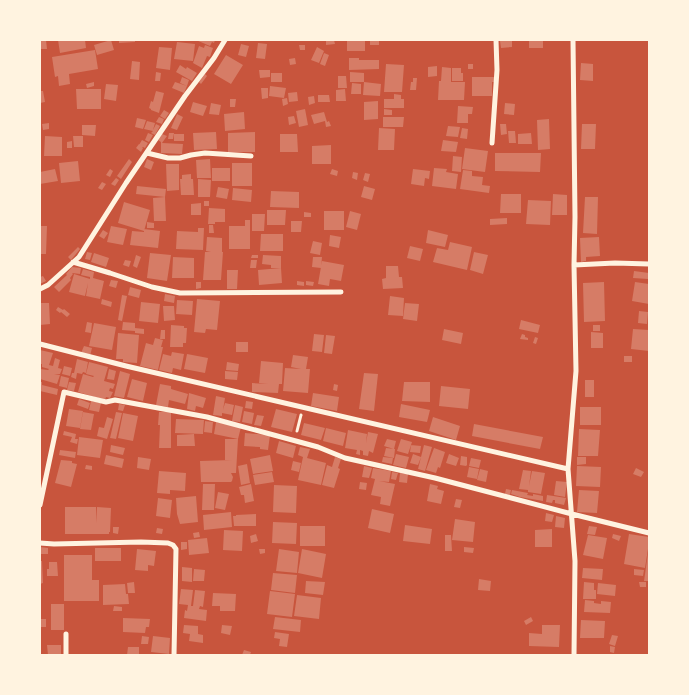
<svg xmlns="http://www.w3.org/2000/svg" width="689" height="695" viewBox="0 0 689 695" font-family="Cabin,sans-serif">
<rect width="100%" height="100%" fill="#c8553d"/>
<path fill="#d67c66" d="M40,40h6l1,9h-7z
M58,40h27l1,8 -26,5z
M111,40l3,10 -17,5 -3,-10z
M119,40h16v2l-16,1z
M196,40h19l-1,3 -2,-1 -2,4z
M326,40h8l1,4 -9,1z
M347,40h18v11h-18z
M370,40h9v5h-9z
M512,40v7l-11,1 -1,-7z
M529,40h14v8h-14z
M177,42l18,2 -2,17 -19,-2z
M258,43l9,1 -2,15 -9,-1z
M241,44l8,2 -3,11 -8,-2z
M205,45l8,3 -3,9 -3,-1 -5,12 -9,-5 6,-17 5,2z
M299,45h6v5h-5z
M159,47l13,1 -2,22 -14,-2z
M317,47l7,4 -5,12 -8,-3z
M95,50l3,19 -29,5 1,10 -11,2 -1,-10 -3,1 -3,-20z
M324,53l5,2 -4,11 -5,-2z
M226,55l17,10 -12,19 -17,-10z
M295,58l1,6 -6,1 -1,-6z
M349,58h10v2h20v9l-30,1z
M132,61l8,1 -1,18 -9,-1z
M581,63l12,1v17l-13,-1z
M386,64l18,1 -2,27h-18z
M468,64h5v5h-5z
M180,65l6,4 1,-2 10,6 -5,8 -16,-9z
M437,66v10l-9,1v-10z
M442,67l9,1v14h14l-1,18h-26l1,-19h2z
M452,68h9v5h2v8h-11z
M259,70h11v7l-10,1z
M156,72l5,1 -1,8h-5z
M350,72l14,1v9h-14z
M271,73h11v9h-11z
M205,74l2,2 -6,8 -2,-2z
M338,76h8l1,12h-9z
M182,77l7,3 -2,6 -7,-3z
M472,77h22v5h-2v14h-20z
M413,78h4l-1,12h-6l1,-8h2z
M94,82v4l-7,2 -1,-4z
M175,82l12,4 -3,7 -12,-5z
M364,82l17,2 -1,12 -17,-1z
M352,83l9,1v10h-10z
M106,84l12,1 -2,16 -12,-2z
M270,86l16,2 -2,10 -15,-2z
M261,88h7v10l-6,1z
M76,89h25v20h-24z
M345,89l1,12h-10v-11z
M40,91h3l2,11 -5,1z
M156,91l8,2 -5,20 -8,-3v-1l-2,-1 2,-7 2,1z
M297,92l1,9 -9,1 -1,-9z
M394,94l7,1v4h3v9h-20v-9h10z
M318,95h11l1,7h-12z
M314,96l1,7 -6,2 -1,-8z
M287,98l1,6 -5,2 -1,-7z
M230,99h6l-1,8h-5z
M378,101v18l-14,1v-18z
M193,102l14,4 -4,10 -13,-4z
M211,103l10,2 -2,10 -10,-1z
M505,103l10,1 -1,11 -10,-1z
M458,106l15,1 -1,7h-4v9h-11z
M305,109l3,16 -9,2 -3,-16z
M384,109l8,1v5h-8z
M164,110l5,3 -4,6 -5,-3z
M244,112l1,17 -20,2 -1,-17z
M324,112l3,10 2,-1 2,5 -5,1 -1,-6 -11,3 -3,-9z
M177,114l6,3 -6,13 -6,-2z
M294,116l2,7 -7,2 -1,-8z
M159,117l5,2 -2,5 -6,-2z
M383,117h21l-1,10h-20z
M137,118l9,2 -3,9 -8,-2z
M549,119l1,30 -12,1 -1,-30z
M147,121l8,2 -2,7 3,-6 4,2 -5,9 -4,-2 2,-2 -9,-2z
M49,123v6l-6,1 -1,-6z
M500,124h6l1,10 -6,1z
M582,124h14l-1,25h-14z
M82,125h14l-1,11 -13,-1z
M448,126l12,1 -2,10 -12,-1z
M379,128l16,1 -1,21h-16z
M462,128l6,1 -1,10 -7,-1z
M508,131h7l1,12h-7z
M216,132l1,17 -23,1 -1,-17z
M255,132v20h-27v-19z
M148,133l5,2 -4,7 -4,-2z
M169,133h5l-1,6h-5z
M531,133l1,11h-14v-10z
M162,134l5,2 -5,7 21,1 -1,10 -21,-1v-11l-3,-2z
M174,134h10v7h-10z
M280,134h17l1,18h-18z
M45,136l17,1v19h-18z
M73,136h10v11h-9z
M142,140l6,3 -3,5 -6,-3z
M443,140l15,2 -2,10 -15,-1z
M72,141v7h-5v-6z
M139,144l4,4 -2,4 -5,-4z
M331,145v19h-19v-18z
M465,148l23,3 -3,21 -23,-3z
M495,153h46l-1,19 -45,-1z
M453,156l9,1 -1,15 -9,-1z
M129,159l3,3 -11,17 -4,-3z
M147,159l7,3 -3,8 -7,-3z
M210,159l1,19h-14l-1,-18z
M78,161l2,20 -19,2 -2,-20z
M232,163h20v23h-20z
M166,164h13v26l-12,1z
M212,168h18v13h-18z
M434,168l13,1 -1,3 12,2 -2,15 -24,-3z
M55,169l3,12 -18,3v-12z
M110,169l3,2 -3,6 -4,-2z
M332,169l6,2 -1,5 -7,-2z
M413,169l17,2 -1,8 -4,-1 -1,8 -13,-2z
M463,170l9,1v5l11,1 -1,8 8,1 -1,7 -29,-4z
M353,172l5,1 -1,7 -5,-2z
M365,173l5,1 -2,8 -5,-2z
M191,174v5h2l1,16h-13l-1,-16h2v-4z
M116,178l3,2 -4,6 -4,-2z
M198,179l13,1 -1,17h-12z
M102,182l4,2 -4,6 -4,-2z
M137,186l29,3 -1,8 -29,-3z
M364,186l11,3 -3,11 -11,-3z
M218,187l11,2 -2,10 -11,-2z
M233,188l19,2 -1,12 -19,-2z
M271,191l28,1v16l-29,-1z
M501,194h20v19h-21z
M553,194l14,1v20h-15z
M165,197l1,24h-12l-1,-23z
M585,197h13l-1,37 -14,-1z
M528,200l23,1 -1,24 -24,-1z
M204,201h5v5h-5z
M124,202l26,8 -6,21 -26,-8z
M201,203v12h-10v-11z
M209,208l16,1v13h-10v2h-7z
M267,210h19l-1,15h-18z
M324,211h20v19h-20z
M350,211l11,3 -4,16 -11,-3z
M304,212l7,1v4h-7z
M252,214h13l-1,17h-12z
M507,218v6l-17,1v-6z
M245,220h5v29h-21v-23h16z
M291,221h11l-1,11h-10z
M147,222l7,1v5h-7z
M209,225h4l1,8h-5z
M40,226h7l-1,28h-6z
M111,226l16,3 -4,16 -16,-3z
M198,228h6l-1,22 -27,-1 1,-18 21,1z
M144,229l16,2 -2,17 -28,-3 2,-14 12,1z
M103,230l5,3 -4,6 -5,-3z
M428,230l20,5 -3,12 -19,-4z
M261,234h22v17h-23z
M330,235l11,2 -2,11 -10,-2z
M207,237l15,1v14h1l-2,28h-18l2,-28h6l-5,-1z
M599,237l1,19 -14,1v4l-5,1 -1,-24z
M313,241l9,2 -2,12 -10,-2z
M450,242l22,5 -5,23 -34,-8 4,-14 11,2z
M410,246l13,3 -3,12 -13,-3z
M78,247l2,2 -9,11 -3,-3z
M87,252l5,1 -2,7 -5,-1z
M474,252l14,3 -5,19 -13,-4z
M94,253l15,5 -3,9 -15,-5z
M150,253l21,2 -4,26 -20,-3z
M136,255l5,2 -4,11 -4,-2z
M252,255h6v3h-7z
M263,255l18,1v12h-10v-3l-9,-1z
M173,257l21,1v20h-22z
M313,257h9l-1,11 -9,-1z
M125,260l6,1 -2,6 -6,-2z
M251,260h6l-1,8h-6z
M322,261l22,4 -3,16 -11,-2 -1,7 -11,-2z
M386,266h12l1,11h3l1,11 -20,1 -1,-10 4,-1z
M72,267l9,1 -1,6 -8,-1 1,1 -3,4 1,2 -12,12 -5,-5 13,-12 -1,-1z
M281,268l1,15 -23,2 -1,-15z
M83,269l11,3 -1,6 11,3 -4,18 -14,-3 2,-13 -3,13 -16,-4 5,-18 16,5v-2l-9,-2z
M227,270h11l-1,19h-10z
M634,271l15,2 -1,6 -15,-1z
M43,276l3,5 -6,3v-7z
M111,280l7,1 -2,7 -7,-2z
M297,281l7,1v4l-7,-1z
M306,281l8,1 -1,4 -7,-1z
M196,282h5v6l-5,1z
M604,282l1,39 -21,1 -1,-39z
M635,282l14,2v20l-17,-3z
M130,287l11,3 -2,8 -11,-3z
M165,294l10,2 -1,7 -10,-2z
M122,295l5,1 -5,25 -4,-1z
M390,296l14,2 -1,18 -15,-1z
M102,299l10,3 -1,5 -10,-3z
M197,299l23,2 -3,29 -11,-1 -1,4 -11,-1z
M177,300l16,1 -1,14 -16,-1z
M141,302l19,2 -2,19 -19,-2z
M40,303h9l1,21 -10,1z
M405,303l14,1 -2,17 -14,-2z
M163,306h11l1,14 -11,1z
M58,307l5,3 1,-1 6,5 -3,3 -6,-5 -1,1 -4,-3z
M639,311l9,1 -1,12 -9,-1z
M521,320l19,5 -2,8 -19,-4z
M87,322l5,1 -1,10 -6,-1z
M123,322l12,1v5l9,1v5l-9,-1v-2l-13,-1z
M94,323l22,4 -4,23 -23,-4z
M171,325l13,1v2h3l-1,15h-3v4h-13z
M593,325h7v6h-7z
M444,329l19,4 -2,11 -19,-4z
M633,329l16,1v21l-18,-2z
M161,330h4v9h-5z
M591,332l12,1v15h-12z
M118,333l21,2 -2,28 -14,-1v-3h-7z
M314,334l10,1 -2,17 -10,-1z
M522,334l3,1v2l3,1v2l-8,-1z
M326,335l9,1 -3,18 -8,-1z
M535,337l3,1 -2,6 -3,-1z
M155,338l8,2 -2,7h2l-5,23 -18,-4 6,-23 7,2z
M236,342h12v10h-12z
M84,346l8,2 -2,8 -9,-3z
M40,350l13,3 -4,12 4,1 2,-8 5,2 -2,8 4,1 -2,5h-6l6,1 -3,9 -17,-5v-10l8,1 1,-1 -7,-2v-3h-2z
M172,352l12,2 -3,16 -8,-2 -1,5 -13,-3 4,-16 8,2z
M187,354l21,4 -3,15 -21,-4z
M293,355l15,2 -2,12h4l-2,24 -25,-2 2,-23 16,1 -10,-2z
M624,356h8v6h-8z
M77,359l11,3 -2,11 -3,-1 -1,2 -5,-1 -1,6 -5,-2 1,-4h2z
M261,361l22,2 -1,21h-3l-1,9 -26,-1v-9l16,1 -9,-1z
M89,362l19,5 -4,14 11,3 -2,5 -3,-1 -1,3 4,1 -3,6 -4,-1 -1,3 -27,-8 5,-18 10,3 1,-1 -8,-2z
M227,362l12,2 -1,7 -12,-1z
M64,366l8,2 -2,8 -8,-2z
M109,369l7,2 -2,9 -7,-1z
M120,371l10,3 -6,24 -10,-2z
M225,371l13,1 -1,8 -12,-1z
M364,373l14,1 -4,37 -15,-2z
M61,376l8,2 -2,10 -8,-2z
M132,379l15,4 -4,18 -16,-4z
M585,380h9v17h-9z
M40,382h2v3l16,4 -1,6 -17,-4z
M69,382l7,1 -2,8 -7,-1z
M404,382h26v20l-28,-1z
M160,384l11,2v3l17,5 -3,10 -16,-4 -1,7 -12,-2z
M334,384l4,1 -1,6 -4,-1z
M441,386l29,3 -2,20 -29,-3z
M189,393l17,5 -3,10 -7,-2 -1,5 -8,-2z
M313,393l26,4 -2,14 -26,-5z
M216,396l9,2 -2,12 2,-7 9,2 -2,10 -10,-2v3l-9,-1z
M79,399l11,4 -2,6 -11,-4z
M91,401l10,2 -2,9 -10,-2z
M246,401l7,1 -1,7 -7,-1z
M119,404l6,1 -2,6 -5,-1z
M401,404l29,6 -3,12 -28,-5z
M235,405l8,2 -3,15 -8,-1z
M580,407h21v18h-21z
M69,409l14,2 -3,17 -14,-2z
M276,409l21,5 -5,18 -21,-5z
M244,411l10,2 -2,11 -10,-2z
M83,412l11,2 -3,16 -11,-1z
M116,412l6,1 -6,26 -6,-1z
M159,412h12v36h-12l1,-23h-2z
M123,413l15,3 -5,25 -15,-3z
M257,415l7,1 -3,10 -7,-1z
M107,417l6,2 -6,20 -10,-3 2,-9 5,1z
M433,417l27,9 -4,14 -27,-9z
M176,419l28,1 -1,14 -28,-1z
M205,421l8,1 -1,11 -8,-1z
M216,422l25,5 -3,12 -24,-5z
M304,423l21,5 -4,12 -20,-5z
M474,424l69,13 -3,12 -68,-13z
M326,428l20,5 -3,13 -20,-5z
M579,429l21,1 -2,26h-20z
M348,430l19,4 -1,9 2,-11 10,2 -5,19 -4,-2 -1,5 -5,-1v-4l-3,-1v5l-4,-1 1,-4 -12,-2z
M64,431l12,3 -1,5h3l-1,5 -7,-2 2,-5 -9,-2z
M245,433l25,2 -2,15 -8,-1v-2l-16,-1z
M194,434l1,12h-18v-11z
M79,437l24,3 -3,18 -23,-3z
M225,439h13l-2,34h-5l2,4 -1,4 -1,1h-30l-1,-21 32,-1h-7z
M387,439l9,2 -2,8 -10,-3z
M401,439l11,3 -4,12 -11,-3z
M279,441l17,5 -3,12 -17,-5z
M111,445l14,3 -2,7 -13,-3z
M411,445l10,1 -1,7 -10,-1z
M424,445l8,2 -7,24 -7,-2z
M300,447l10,2 -3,9 19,5 -5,22 -23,-5 5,-23 -5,-2z
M386,448l9,1 -1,9 -10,-2z
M434,448l11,4 -5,16 -2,-1 -2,6 -10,-3z
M60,450l16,2 -1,6 -16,-3z
M396,454l13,3 -3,11 -13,-3z
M413,454l8,3 -3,8 -8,-2z
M449,454l10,4 -3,8 -10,-3z
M106,455l18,4 -2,9 -18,-4z
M270,455l3,16 -20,3 -3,-15z
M461,456l6,1v8l-1,1 -6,-1z
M138,457l13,2 -2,11 -12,-2z
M335,457l6,2 -3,9 2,1 -6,19 -12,-3 5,-20 5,2z
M383,457l10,1 -1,6 -10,-2z
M577,457h9v7l-9,1z
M471,458l10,2 -2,8 -10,-2z
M61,460l11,1v2l5,1 -6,23 -16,-4z
M293,461l8,2 -2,9 -8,-2z
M247,464l3,19 -9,2 -3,-19z
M86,465l6,1v4l-7,-1z
M364,466l8,2 -3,10 -7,-1z
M577,466l24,1 -1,20 -24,-1z
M469,467l10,2 -2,10 -10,-2z
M373,468l18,3 -2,11 -10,-1 16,3 -5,22 -10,-2 1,-7 -10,-2 4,-16 -4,-1z
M636,468l8,4 -3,5 -8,-3z
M480,469l8,2 -2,11 -9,-2z
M523,470l8,1 -2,15 3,-15 13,2 -4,21 -13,-2v-2l-9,-1z
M159,471l27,2 -1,18 -15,-1v4l-13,-1z
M272,472l2,10 -19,3 -2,-10z
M392,472l6,1 -2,7 -5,-1z
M400,473l8,1 -1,9 -8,-1z
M556,481l11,1 -2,15 -11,-2z
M360,482l7,1 -1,7 -7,-1z
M203,484h12l-1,26h-12z
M251,484l3,17 -9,2 -1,-8h-3l-2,-8z
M430,484l8,2 -1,3 7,2 -3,13 -14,-3z
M274,485l23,1 -1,27 -23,-1z
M506,489l5,1 -1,5 -5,-1z
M512,490l16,3 -1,2 6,1v-2l10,2v5l-23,-4 -9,-3z
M579,490l20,1 -2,22 -20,-1z
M218,492l11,2 -4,16 -10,-2z
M547,495l19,3 -2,7 -9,-2v-3h-2l-1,3 -6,-1z
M196,496l2,26 -18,2 -3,-10 -1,-16z
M158,498l14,2 -2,18 -14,-2z
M456,499l6,1 -2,8 -6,-1z
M65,507h31l1,16v-16l14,1 -1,24h-1v2h-44z
M372,509l22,5 -4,19 -22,-5z
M231,512l1,15 -28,3 -1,-15z
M546,513l8,2 -2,7 -7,-1z
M256,514v12h-22l-1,-10h3v-1z
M556,516l9,2 -1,10 -9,-1z
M455,519l20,3 -2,20 -21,-2z
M273,522l24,1 -1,21 -24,-1z
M405,525l27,4 -2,15 -27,-3z
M300,526h25v20h-25z
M589,526l8,1 -2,8 -8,-1z
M113,527h6l-1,7 -5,-1z
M157,528l6,1 -1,5 -6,-1z
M552,529v18h-17v-17z
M224,530l19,1 -1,20 -19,-1z
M199,532l1,5 -6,1 -1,-5z
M256,534l2,7 -7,2 -1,-7z
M613,534l8,2 -2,5 -7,-3z
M629,534l20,3v13l-1,-1 -3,19 -21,-4z
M445,535h6l1,16h-7z
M588,535l19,3 -4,21 -20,-4z
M207,538l2,15 -20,2 -1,-15z
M181,542h6v7l-6,1z
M40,547l8,1v6h-8z
M464,547l10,1 -1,5 -9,-1z
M95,548h26v13h-26z
M137,549l19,2 -2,15 -6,-1v6l-13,-1z
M259,549h6v4l-5,1z
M279,549l20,3 -2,21 -21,-2z
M302,549l24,5 -4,24 -24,-5z
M648,553l1,1v27h-5z
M64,555h28v25h7v21h-35z
M40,561h2l1,22 -3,1z
M49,562h8l1,14h-11v-7h2z
M182,567l10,1v14l-10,-1z
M583,568l20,1 -1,11 -20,-2z
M194,569l11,1 -1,11h-11z
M634,569l10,1 -1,6 -9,-1z
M273,573l24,2 -2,18 -24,-3z
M479,579l12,2 -1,10 -12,-1z
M306,581l19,1 -2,13 -18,-2z
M134,582l1,11h-7l-1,-10z
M584,582l10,1v7h2v9h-13z
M639,582h7v5h-6z
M598,583l18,2 -1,11 -18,-2z
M125,584l1,10h2l1,10 -26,1v-20z
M181,589l12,1 -2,16h2l2,-16 10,1 -2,16 -3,-1 -1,3 8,1 -1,11 -22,-3 1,-8 2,1 1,-6 -9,-1z
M270,591l25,3 -3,23 -25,-3z
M213,593l23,1 -1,17h-15v-5h-8z
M297,595l24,3 -2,21 -25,-3z
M585,600l9,1v2l7,1v-3l10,1 -1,11 -26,-1z
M51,604h13v26h-13z
M114,606l8,1v4h-9z
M275,617l26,3 -1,12 -27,-3z
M531,617l2,4 -7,4 -2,-4z
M123,618l27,1 -1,8h-3l-1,6 -22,-1z
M41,619h5v8h-5z
M581,620l24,1 -1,17h-24z
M184,625l14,1v8l5,1v8l-14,-2 1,-7 -7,-1z
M222,625l10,1 -2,9 -9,-2z
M542,625h18l-1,22 -30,-1v-13l13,1z
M275,632l14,2 -2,13 -8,-1 1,-7 -6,-1z
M612,635l6,1 -3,10 -6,-2z
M142,636l7,1 -1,7h-7z
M153,636l17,2 -1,16 -18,-2z
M47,645h14v10h-13z
M610,646l5,1 -1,6 -4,-1z
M128,647h11v8h-12z
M244,650l7,2 -1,3h-8z"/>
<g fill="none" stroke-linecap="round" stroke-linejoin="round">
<path stroke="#fff3e0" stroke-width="3" d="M297,431l4,-16"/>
<path stroke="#fff3e0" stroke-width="5" d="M573,40l2,177 -1,48 2,106 -8,98 7,92 -1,94
M492,143l5,-73 -1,-30
M147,153l21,5h12l11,-3 14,-2 46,3
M73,262l37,11 42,14 28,6 161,-1
M574,265l41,-2 34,1
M40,289l8,-4 31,-28 47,-74 59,-87 29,-38 11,-18
M40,344l86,22 442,103
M40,505l24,-113 42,10 9,-2 92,17 111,30 27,11 90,20 137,36 77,19
M40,543l14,1 87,-2 27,1 5,2 3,4 -2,106
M66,655v-21"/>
</g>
<rect width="689" height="695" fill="none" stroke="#fff3e0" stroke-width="82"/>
</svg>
